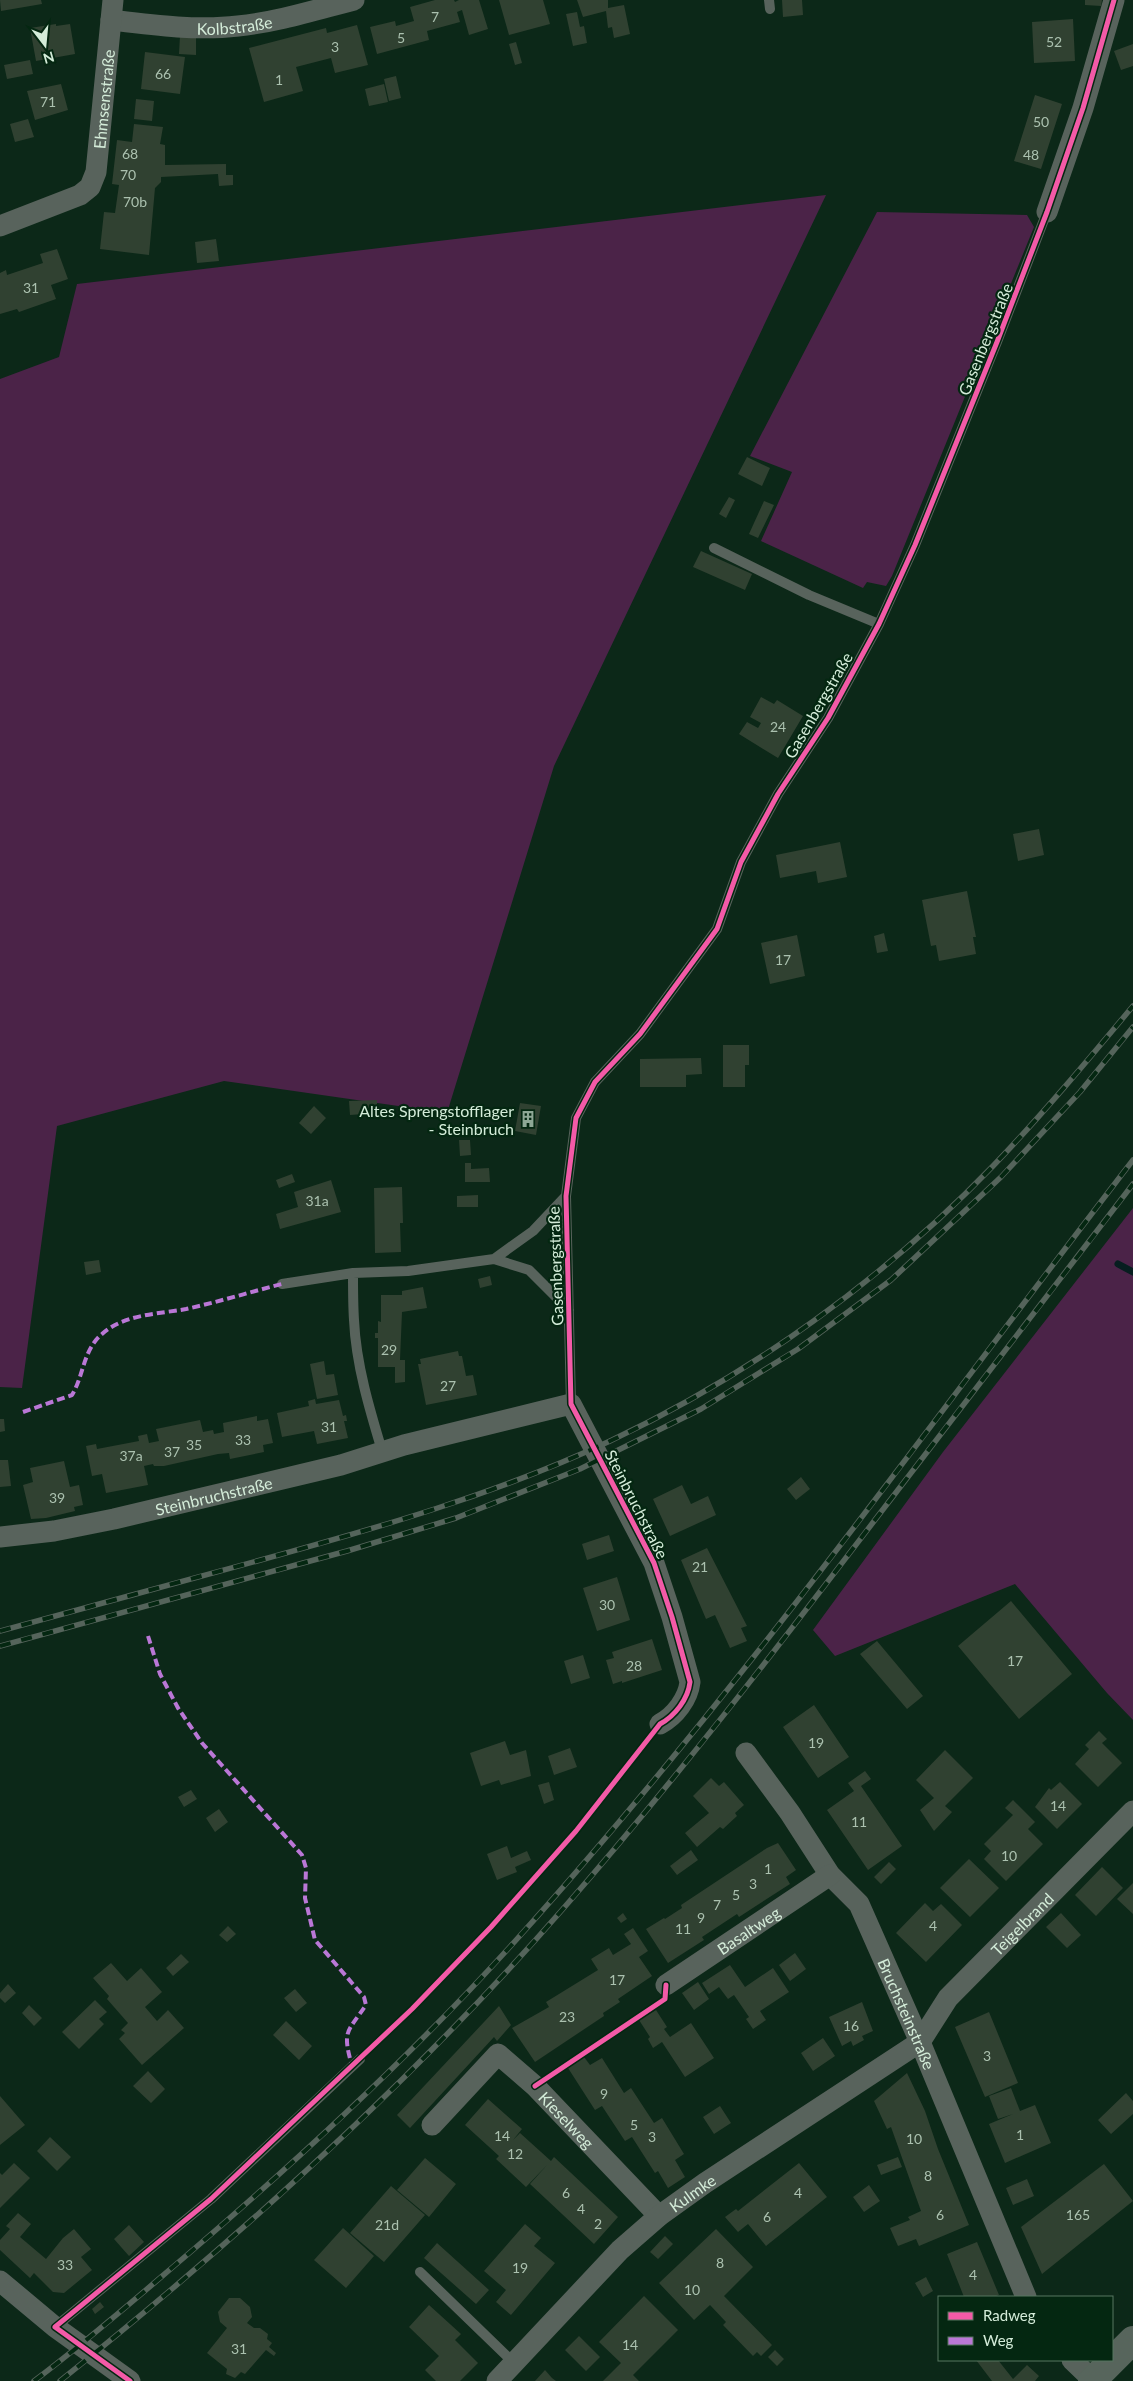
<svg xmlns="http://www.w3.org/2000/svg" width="1133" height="2381" viewBox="0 0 1133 2381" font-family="Lato,sans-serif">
<rect width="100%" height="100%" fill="#0c2818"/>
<path fill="#4b2348" d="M826,195l-272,571 -107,347 -223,-32 -167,45 -35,262 -22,-1v-1008l59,-22 18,-73z
M877,212l150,3 7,12 -142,349 -6,10 -19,-4 -4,6 -102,-47 31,-69 -42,-16z
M1133,1208v512l-26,-27 -92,-109 -180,72 -22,-26 130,-178z"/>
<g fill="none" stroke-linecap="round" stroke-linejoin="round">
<path stroke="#071e20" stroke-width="7" d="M1118,1264l15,8"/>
</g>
<path fill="#304131" d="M0,0h41l1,4 -41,7z
M435,0h19l1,2 4,-2h20l9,29 -19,6 -7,-25 -5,2 3,10 -33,9 2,9 -52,14 -7,-27 25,-6 1,5 18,-5 -4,-14z
M499,0h44l7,24 -41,11z
M577,0h31v8l16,-3 6,29 -16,4 -2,-11 -4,1 -2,-17 -23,6z
M782,0h20l1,15 -20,2z
M1085,0h17l-1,6 -16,-1z
M577,12l3,15 4,-1 3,17 -14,3 -7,-32z
M1073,19l2,42 -41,2 -2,-41z
M56,24v2l14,-2 5,30 -39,7 -6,-33z
M357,25l11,40 -33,8 -4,-15 -35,9 7,24 -39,11 -15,-54 77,-20 1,5z
M180,36h16v19l-17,-1z
M516,42l6,21 -7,2 -6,-21z
M1133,44v22l-12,4 -7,-19z
M145,52l40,5 -5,37 -39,-5z
M30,60l3,14 -26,5 -3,-14z
M396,76l5,22 -12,3 -5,-22z
M61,84l7,26 -33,10 -8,-29z
M384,84l4,18 -19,4 -4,-17z
M1035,95l27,9 -21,65 -27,-8z
M136,99l18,2 -2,20 -18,-2z
M28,119l6,18 -19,5 -5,-18z
M134,124l29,3 -3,17 5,1v20l61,-1v11h7v10l-14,1 -1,-12 -57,3v5l-6,6 -6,67 -49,-6 4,-37 11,1 4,-28 -7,-1 5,-44 15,2z
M216,239l3,22 -22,2 -2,-21z
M57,249l11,30 -17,6 5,14 -37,13 -2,-3 -17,5v-41l6,-3 1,5 36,-12 -3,-9z
M747,457l23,11 -8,18 -24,-12z
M729,497l6,3 -9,18 -7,-4z
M764,501l10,4 -16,33 -9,-4z
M701,551l51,23 -7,16 -52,-23z
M761,697l13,7 3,-4 26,16 -25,42 -39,-24 8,-12 11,6 3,-5 -11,-6z
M1039,829l5,26 -26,6 -5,-27z
M840,842l7,35 -29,6 -2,-12 -36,7 -4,-23z
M967,891l9,46h-3l3,17 -37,7 -3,-16 -5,1 -9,-46z
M884,933l4,18 -11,2 -3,-17z
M797,935l8,41 -35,8 -9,-41z
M723,1045h26v20h-4v22h-22z
M701,1058l1,16 -16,1v12h-46v-28z
M377,1100v13l-27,2 -1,-14z
M520,1103l21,3 -5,29 -21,-4z
M314,1106l12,12 -15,16 -12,-11z
M459,1140h11l1,15 -11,1z
M465,1163h6v6l18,-1 1,14h-25z
M292,1174l3,8 -16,6 -3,-8z
M331,1180l10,32 -61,17 -4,-15 22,-7 -4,-15z
M402,1187l1,36h-3l1,29 -26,1 -1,-65z
M478,1195v12h-21v-11z
M99,1260l2,12 -15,3 -2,-13z
M490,1276l2,9 -12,3 -2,-9z
M423,1287l4,21 -25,4 -2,48h5v22l-10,1v-16h-17v-29h-3v-5h3v-12l3,1v-27h21v-4z
M458,1351l1,5h3l4,20 7,-1 4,20 -51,10 -8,-41h3l-1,-5z
M324,1361l2,14 8,-1 4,21 -21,4 -7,-35z
M315,1399l1,5 23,-4 4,16 3,-1 1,6h-3l4,17 -31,6 -3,-13 -32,6 -5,-24 32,-7 -1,-5z
M257,1416v5l11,-2 5,24 -10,2 1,7 -34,7 -1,-6 -11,1 -54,12h-10l-1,-2 -9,2 4,19 -42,8 -4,-19 -10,2 -6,-30 10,-2 1,5 42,-8 -1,-5 9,-2 2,9 10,-2 -3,-12 44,-9 3,12 10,-2 1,4 10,-2 -1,-9z
M0,1419h4l1,12 -5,1z
M0,1460h8l3,26 -11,1z
M64,1461l6,26 9,-2 4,20 -9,2 1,4 -29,7 -15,1 -8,-34 10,-3 -3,-14z
M801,1477l9,12 -14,11 -9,-11z
M682,1485l9,19 17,-8 8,19 -46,21 -17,-37z
M609,1535l5,16 -27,9 -5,-16z
M707,1548l40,78 -6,2 6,13 -17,7 -15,-33 -9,4 -25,-59z
M617,1577l13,43 -33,11 -14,-43z
M1011,1601l61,73 -53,45 -61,-73z
M652,1639l10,31 -40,13v-2l-9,3 -7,-24 8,-2 -2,-6z
M877,1641l46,55 -16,13 -47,-55z
M583,1655l7,23 -19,6 -7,-23z
M814,1705l35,52 -31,21 -35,-51z
M1099,1731l8,8 -5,4 20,20 -24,24 -23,-23 14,-15 -4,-4z
M505,1741l5,14 16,-5 5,26 -30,9 -2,-5 -18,6 -11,-33z
M570,1748l7,19 -23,8 -6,-19z
M945,1750l28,28 -28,28 7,6 -18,19 -14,-21 14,-12 -18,-18z
M865,1771l6,8 -10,7 41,60 -34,24 -41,-60 27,-19 -6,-8z
M711,1778l8,8 5,-4 20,23 -9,8 2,3 -14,13 -3,-2 -23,20 -12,-14 24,-20 -16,-17z
M549,1782l5,18 -10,4 -6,-19z
M1060,1782l22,22 -25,25 -22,-22 14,-19 2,2z
M191,1790l6,9 -13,8 -6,-10z
M1013,1800l22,22 -7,7 15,15 -37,37 -22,-22 7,-8 -7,-7 29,-29 -8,-7z
M219,1809l9,13 -13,10 -9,-14z
M778,1843l18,27 -10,7 4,7 -51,33 -2,-3 -35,23 2,3 -36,23 -22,-34 18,-11 1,1 17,-11 -1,-3 86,-57z
M507,1846l4,12 16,-7 4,9 -16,7 2,5 -20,8 -10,-26z
M691,1850l7,10 -21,15 -7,-9z
M969,1859l30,29 -29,29 -30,-29z
M889,1862l7,7 -15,15 -7,-7z
M1102,1867l21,21 -27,28 -21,-21z
M1133,1883v31l-16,-15z
M925,1903l8,8 8,-7 21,21 -36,37 -30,-29z
M623,1913l4,6 -6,4 -4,-5z
M1061,1913l20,22 -14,13 -21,-21z
M228,1926l8,8 -9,8 -8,-7z
M633,1928l15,23 -9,6 13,19 -34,23 2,3 -17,11 1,3 -69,46 -23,-34 37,-21 -3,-5 52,-32 -7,-11 18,-11 4,7 18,-11 -7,-10z
M795,1953l11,16 -16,12 -11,-16z
M181,1954l8,8 -16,14 -7,-8z
M111,1963l16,18 14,-13 21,24 -17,15 12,14 11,-11 16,18 -42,37 -23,-26 6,-6 -4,-3 7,-7 -21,-24 2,-3 -16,-18z
M730,1965l15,22 28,-19 16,24 -29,19 6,9 -13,9 -7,-10 3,-2 -15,-22 -6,4 -9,-12 -10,7 -7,-11z
M698,1982l11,17 -15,11 -12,-17z
M8,1984l8,9 -11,10 -5,-5v-5z
M295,1989l12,14 -11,9 -12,-14z
M95,2000l12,12 -8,7 5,5 -25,25 -17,-17z
M862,2002l11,29 -11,5 2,4 -11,6 -2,-5 -9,5 -13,-29z
M29,2005l13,13 -8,8 -12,-13z
M499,2006l12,19 -14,16 -3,-4 -84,91 -13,-13z
M656,2010l11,17 -3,2 6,8 21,-14 23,35 -29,19 -23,-35 -9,6 -5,-9 2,-2 -11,-17z
M989,2012l29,71 -33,14 -30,-70z
M286,2021l26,25 -13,14 -26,-25z
M823,2038l12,18 -22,15 -12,-18z
M584,2057l6,8 12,-7 22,35 7,-5 23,35 8,-5 22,36 -9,6 10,17 -17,11 -10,-17 -3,2 -23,-36 -7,4 -23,-35 -7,4 -27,-42z
M148,2071l17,18 -14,14 -18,-17z
M907,2073l18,38 13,38 31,76 -50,21 -3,-7 -18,7 -8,-18 20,-8 -2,-3 13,-6 -30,-84 -4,2 -13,-28z
M1011,2088l9,23 15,-6 16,38 -46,20 -16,-39 24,-10 -15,5 -9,-23z
M1126,2093l7,8v13l-22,20 -13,-14z
M0,2096l25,29 -25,20z
M488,2099l34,30 -9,11 7,-7 31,28 3,-4 64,60 -24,27 -64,-60 17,-19 -21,22 -30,-28 3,-3 -34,-31z
M720,2106l11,17 -17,11 -11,-17z
M50,2137l21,20 -14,14 -20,-20z
M898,2157l4,10 -21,8 -4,-10z
M425,2158l31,26 -27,33 -32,-27z
M14,2163l16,15 -30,30v-35l2,2z
M799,2163l28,34 -61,49 -18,-22 -10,8 -13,-15 11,-8 2,2z
M1104,2164l29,37 -91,73 -21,-47z
M1027,2179l7,17 -21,9 -7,-17z
M869,2185l11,16 -16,11 -11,-15z
M391,2186l34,29 -41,47 -34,-29z
M18,2213l13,11 -11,13 26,22 17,-21 11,-9 17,20 -10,8 11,13 -28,23 -11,-1 -19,-19 -4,5 -30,-28v-10l10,-11 -4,-3z
M525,2224l16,14 -7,8 21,17 -44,52 -15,-13 10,-12 -22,-19z
M129,2225l15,17 -15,14 -15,-17z
M343,2228l31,28 -28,32 -32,-28z
M716,2229l37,38 -29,29 48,49 -11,11 -4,-4 -4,4 -30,-31 3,-3 -16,-17 -16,15 -35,-37z
M665,2236l8,8 -15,15 -8,-7z
M977,2242l22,53 -6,2h-29l-17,-43z
M437,2243l52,47 -13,14 -52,-46z
M926,2277l7,14 -10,6 -8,-14z
M644,2296l34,34 -45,45 6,6h-36l18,-18 -22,-21z
M229,2298h11l10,9 2,10 -5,6 7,5h6l8,6 -1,5 5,4 -3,4 7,6 -2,3 -8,-6 -21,24 -4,-2 -6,6 -9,-4 1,-5 -20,-16 20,-25 -7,-6 -2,-10z
M100,2302l4,5 -9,7 -3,-5z
M429,2305l32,29 -6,6 23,23 -18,18h-24l-11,-11 14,-14 -30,-29z
M579,2336l21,21 -14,14 -21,-21z
M775,2350l9,9 -7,7 -9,-9z
M976,2360h22l15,19 14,-14 12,11 -4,5h-43z
M545,2370l7,8 4,3h-21z"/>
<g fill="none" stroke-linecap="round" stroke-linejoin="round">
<path stroke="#58635c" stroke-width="10" d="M769,0l1,9
M714,548l95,47 70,29
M494,1259l39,-28 33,-35
M353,1273c0,16 0,32 1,47 2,45 16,91 29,134
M282,1284l71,-11 55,-2 86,-12 35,11 40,40
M571,1404l-5,-208 10,-78 19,-36 45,-48 77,-105 24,-67 37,-68 50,-76 51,-94 36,-79 82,-203 50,-130
M420,2272l94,91
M55,2327l156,-128 149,-140"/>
<g stroke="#58635c" stroke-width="21">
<path id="s1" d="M111,20c41,5 86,11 127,6 39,-4 77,-16 116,-26"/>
<path d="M1047,212l36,-104 31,-108"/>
<path id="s2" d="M0,226l80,-31 10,-8 6,-15 17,-172"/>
<path id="s3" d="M0,1537l54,-6 60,-12 227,-54 63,-20 167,-41 83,159 18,54 18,65c-2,17 -15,34 -30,42"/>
<path id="s4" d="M746,1753l44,60 40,62 29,29 61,138 106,255"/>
<path id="s5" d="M666,1985l164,-110"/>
<path id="s6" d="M432,2125l66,-71 37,32 124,130"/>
<path d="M0,2281l55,46 75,54"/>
<path d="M1072,2360l21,20"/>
<path id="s7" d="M497,2381l123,-131 39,-34 46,-33 215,-141 28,-44 185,-187"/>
</g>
<path stroke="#57655c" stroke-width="28" d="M1092,2381l41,-41"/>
<g stroke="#55645b" stroke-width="5.5">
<path id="rail" d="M0,1631c86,-23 171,-47 257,-70 120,-33 240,-67 353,-120 142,-67 274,-162 383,-275 49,-51 95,-106 140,-160
M0,1646l347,-95 109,-33 124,-49 121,-60 97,-60 93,-69 110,-103 79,-85 53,-65
M34,2381c56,-42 107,-87 160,-132 113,-97 223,-199 323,-310 222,-246 414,-517 616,-779
M60,2381c179,-143 351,-298 502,-471 112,-128 216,-263 319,-398 84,-110 169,-219 252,-328"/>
</g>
<use href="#rail" stroke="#042711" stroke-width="4" stroke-dasharray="11" stroke-linecap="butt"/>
<path stroke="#ba77d6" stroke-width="4" stroke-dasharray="8 4" stroke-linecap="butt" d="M23,1412l49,-17c12,-20 11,-45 30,-61 22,-20 57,-20 84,-25 32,-7 64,-17 96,-25
M148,1636l12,38 18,34 24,35 100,112 4,13 -1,30 10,42 49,57 2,8c-19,28 -24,25 -14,61"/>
<g stroke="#042711" stroke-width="8">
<path id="cycleway" d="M535,2086l130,-87 1,-14
M130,2381l-75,-54 156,-128 201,-190 79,-82 85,-96 84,-107c15,-8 28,-25 30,-42l-18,-65 -18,-54 -83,-159 -5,-208 10,-78 19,-36 45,-48 77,-105 24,-67 37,-68 50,-76 51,-94 36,-79 82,-203 50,-130 36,-104 31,-108"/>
</g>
<use href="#cycleway" stroke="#f35aa7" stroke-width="5"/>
</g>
<defs>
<g id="building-bare" transform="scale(1.35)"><path d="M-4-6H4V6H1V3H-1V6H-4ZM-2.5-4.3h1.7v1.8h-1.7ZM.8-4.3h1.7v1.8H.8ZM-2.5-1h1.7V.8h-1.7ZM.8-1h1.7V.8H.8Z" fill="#8ea795" stroke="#042711" stroke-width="2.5" paint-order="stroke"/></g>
</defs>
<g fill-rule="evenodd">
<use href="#building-bare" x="528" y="1119"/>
</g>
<g text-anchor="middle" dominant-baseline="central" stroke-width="4.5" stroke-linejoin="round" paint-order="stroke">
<g font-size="14" fill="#abc1af">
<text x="435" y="16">7</text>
<text x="401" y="37">5</text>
<text x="1054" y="41">52</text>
<text x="335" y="46">3</text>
<text x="163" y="73">66</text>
<text x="279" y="79">1</text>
<text x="48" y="101">71</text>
<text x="1041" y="121">50</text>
<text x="130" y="153">68</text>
<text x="1031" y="154">48</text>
<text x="128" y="174">70</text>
<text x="135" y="201">70b</text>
<text x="31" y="287">31</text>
<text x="778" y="726">24</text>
<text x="783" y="959">17</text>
<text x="317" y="1200">31a</text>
<text x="389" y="1349">29</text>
<text x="448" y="1385">27</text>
<text x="329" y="1426">31</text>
<text x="243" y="1439">33</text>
<text x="194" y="1444">35</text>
<text x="172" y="1451">37</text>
<text x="131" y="1455">37a</text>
<text x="57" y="1497">39</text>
<text x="700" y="1566">21</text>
<text x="607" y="1604">30</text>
<text x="1015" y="1660">17</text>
<text x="634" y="1665">28</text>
<text x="816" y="1742">19</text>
<text x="1058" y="1805">14</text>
<text x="859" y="1821">11</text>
<text x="1009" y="1855">10</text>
<text x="768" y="1868">1</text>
<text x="753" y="1883">3</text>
<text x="736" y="1894">5</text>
<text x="717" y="1904">7</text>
<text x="701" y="1917">9</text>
<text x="933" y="1925">4</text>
<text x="683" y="1928">11</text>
<text x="617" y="1979">17</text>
<text x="567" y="2016">23</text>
<text x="851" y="2025">16</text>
<text x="987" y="2055">3</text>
<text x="604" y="2093">9</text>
<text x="634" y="2124">5</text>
<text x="1020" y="2134">1</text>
<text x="502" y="2135">14</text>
<text x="652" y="2136">3</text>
<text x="914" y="2138">10</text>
<text x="515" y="2153">12</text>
<text x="928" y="2175">8</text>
<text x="566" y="2192">6</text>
<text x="798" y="2192">4</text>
<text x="581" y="2208">4</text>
<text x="940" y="2214">6</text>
<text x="1078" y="2214">165</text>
<text x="767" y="2216">6</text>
<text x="598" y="2223">2</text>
<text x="387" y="2224">21d</text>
<text x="720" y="2262">8</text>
<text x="65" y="2264">33</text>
<text x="520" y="2267">19</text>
<text x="973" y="2274">4</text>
<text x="692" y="2289">10</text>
<text x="630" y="2344">14</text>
<text x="239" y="2348">31</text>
</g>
<g font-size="16" fill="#d4ecd9" stroke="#042711">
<text stroke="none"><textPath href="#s1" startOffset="124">Kolbstraße</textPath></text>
<text stroke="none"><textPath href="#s2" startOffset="188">Ehmsenstraße</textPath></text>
<text transform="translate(985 339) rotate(-68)">Gasenbergstraße</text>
<text transform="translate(818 705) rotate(-60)">Gasenbergstraße</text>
<text transform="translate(555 1266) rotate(-92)">Gasenbergstraße</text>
<text stroke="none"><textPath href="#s3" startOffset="218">Steinbruchstraße</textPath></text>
<text transform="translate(637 1504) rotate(63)">Steinbruchstraße</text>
<text stroke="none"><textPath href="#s7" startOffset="702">Teigelbrand</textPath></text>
<text stroke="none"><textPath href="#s5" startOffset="99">Basaltweg</textPath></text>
<text stroke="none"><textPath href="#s4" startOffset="309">Bruchsteinstraße</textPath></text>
<text stroke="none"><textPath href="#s6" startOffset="192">Kieselweg</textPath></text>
<text stroke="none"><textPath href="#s7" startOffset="272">Kulmke</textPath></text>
</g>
<g font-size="16" fill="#d4ecd9" stroke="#042711" text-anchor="end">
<text x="514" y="1110">Altes Sprengstofflager<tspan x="514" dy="18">- Steinbruch</tspan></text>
</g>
</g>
<rect x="938" y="2296" width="175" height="65" fill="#042711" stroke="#577661"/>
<rect x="948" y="2312" width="25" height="8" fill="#f35aa7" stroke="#577661"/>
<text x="983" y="2321" font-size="15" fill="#d4ecd9">Radweg</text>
<rect x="948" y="2337" width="25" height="8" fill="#ba77d6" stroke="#577661"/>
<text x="983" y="2346" font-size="15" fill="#d4ecd9">Weg</text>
<g transform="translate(45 45) rotate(164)" stroke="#042711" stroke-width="4" paint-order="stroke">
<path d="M0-4L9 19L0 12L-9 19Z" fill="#d4ecd9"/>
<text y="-8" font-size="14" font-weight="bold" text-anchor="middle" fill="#d4ecd9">N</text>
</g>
</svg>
